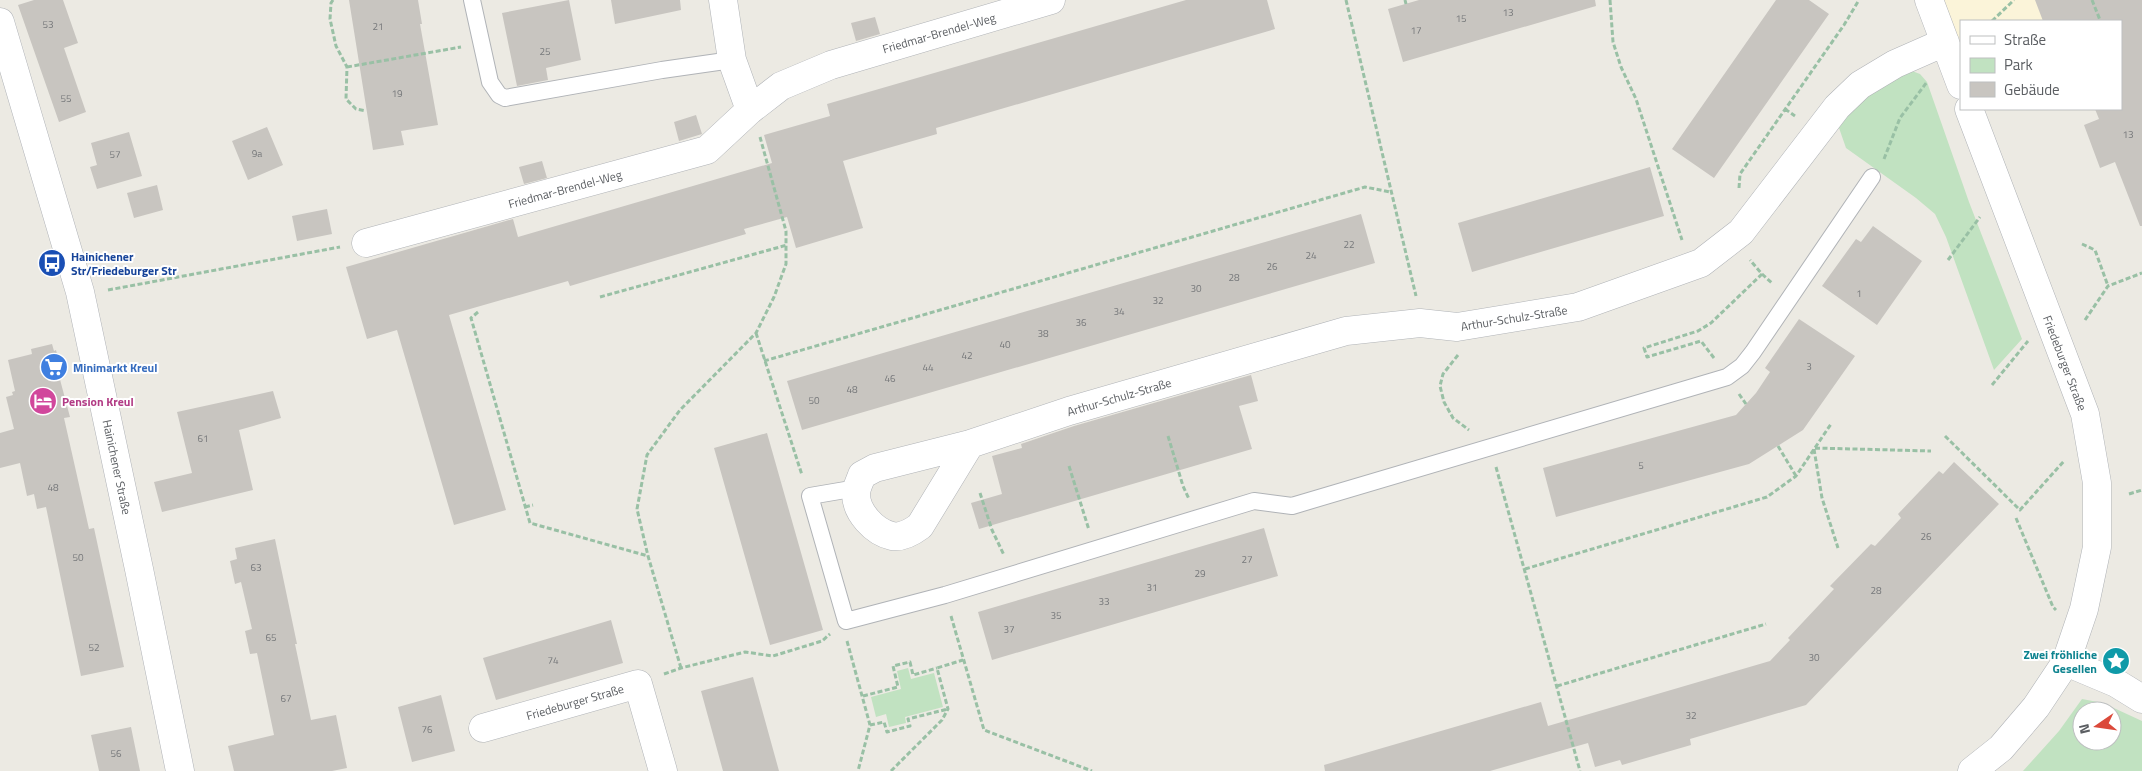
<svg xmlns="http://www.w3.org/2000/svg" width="2142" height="771" viewBox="0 0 2142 771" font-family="'Titillium Web',sans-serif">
<rect width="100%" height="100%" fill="#eceae3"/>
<path fill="#fbf4d9" d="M1929,0h213v39l-21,9v-27h-160v64z"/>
<path fill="#c1e2c1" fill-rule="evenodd" d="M1912,71l8,3 7,8 42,120 53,137 -28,31 -48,-133 -11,-23 -19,-16 -70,-50 -8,-23c19,-22 45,-45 74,-54z
M908,668l3,11 23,-6 9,34 -38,10 1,6 -17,4 -3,-13 -10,3 -5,-20 30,-8 -4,-18z
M2082,699l21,4 39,18v50h-119l36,-40zM2082,711h30v30h-30z"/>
<path fill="#c8c5c0" d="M34,0h29l15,43 -14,5 22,64 -27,10 -41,-117z
M349,0h69l4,24h-2l18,101 -37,6 3,14 -31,5z
M569,0l12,60 -35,8 2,12 -31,6 -15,-73z
M611,0h69l1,10 -66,14z
M1186,0h81l8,29 -339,99 1,6 -94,27 20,67 -67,20 -9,-31 -43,12 2,5 -95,28 -81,24 -2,-5 -119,34 57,195 -52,15 -57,-195 -30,9 -21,-72 167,-48 5,18 254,-74 -8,-28 66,-19 -3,-12z
M1419,0h176l1,6 -193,56 -15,-53z
M1776,0h33l20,14 -115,164 -42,-29z
M2035,0h107v226h-2l-25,-64 -15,6 -16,-43 15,-6 -4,-10h26v-88h-78z
M875,17l5,17 -24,7 -5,-18z
M696,115l6,19 -23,7 -5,-19z
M267,127l16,38 -35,15 -16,-39z
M129,132l13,44 -45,13 -7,-22 7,-2 -6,-22z
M542,161l5,17 -23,6 -5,-17z
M1650,167l14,49 -192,56 -14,-49z
M157,185l6,25 -29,8 -7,-25z
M327,209l5,25 -35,7 -5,-25z
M1361,214l14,49 -573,167 -15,-49z
M1873,226l49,35 -45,64 -55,-39 34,-47 5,3z
M1799,319l56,37 -52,74 -54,34 -193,53 -13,-49 193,-53 20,-22 14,-21 -5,-4z
M52,344l2,7 2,-1 5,21 -3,1 12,45 -6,1 25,111 5,-1 30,139 -43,9 -35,-169 -9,2 -3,-15 -7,2 -7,-33 -20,5v-35l14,-4 -8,-32 7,-2 -1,-3 3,-1 -7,-31 24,-6 -1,-5z
M1251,375l7,26 -19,5 13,43 -273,80 -8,-26 31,-9 -10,-38 30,-8 -1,-4 53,-18z
M273,391l8,27 -42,12 14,60 -91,22 -8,-30 38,-9 -15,-61z
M767,433l56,197 -53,15 -56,-197z
M1954,462l45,42 -193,201 -116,34 1,6 -69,20 -2,-5 -25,7 -7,-24 -98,28h-165l-1,-6 217,-63 7,24 222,-65 20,-21 -2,-2 46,-49 -4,-3 41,-42 4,2 26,-28 -3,-4 41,-43 4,3z
M1264,528l14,48 -286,84 -14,-48z
M275,539l22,105h-2l16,76 25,-5 11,53 -15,3h-98l-6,-25 46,-11 -17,-82 -7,1 -5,-23 7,-2 -11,-47 -6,2 -5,-23 7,-2 -2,-11z
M611,620l12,43 -127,37 -13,-42z
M753,677l26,94h-56l-22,-80z
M441,695l14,56 -43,11 -14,-55z
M131,727l9,44h-41l-8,-36z"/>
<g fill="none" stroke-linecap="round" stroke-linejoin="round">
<g stroke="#b0b3b7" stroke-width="18">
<path id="service" d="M472,0l18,82 9,13 6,3 157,-28 70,-10
M857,488l-47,8 36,125 99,-26 309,-94 38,5 435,-129 15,-11 11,-14 119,-175"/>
</g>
<g stroke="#b0b3b7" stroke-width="29">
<path id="minor" d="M723,0l9,60 18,50
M1929,0l32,85
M1969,109l116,305 12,69v64l-13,62 -18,53 -30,45 -35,41 -29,23
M366,243l341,-93 43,-40 31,-24 50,-21 220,-65
M970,444l-50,82c-8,6 -18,12 -28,10 -18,-4 -36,-24 -36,-42 0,-6 4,-13 6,-19l13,-7 95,-24 99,-33 277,-80 74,-8 37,4 121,-20 123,-44 40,-31 96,-125 23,-22 35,-21 50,-22
M2066,662l50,21 26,16
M483,728l155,-44 25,87"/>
</g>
<g stroke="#afb2b7" stroke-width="29">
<path id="secondary" d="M0,22l80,270 59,277 41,202"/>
</g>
<path stroke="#99c0a5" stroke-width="3" stroke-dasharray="5 2.5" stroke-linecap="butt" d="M333,0l-2,3 -1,16 6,27 11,21 -1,32 10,10 10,2
M1346,0l70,296
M1405,0l1,4
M1610,0l3,42 8,25 15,32 46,141
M2092,0l8,20
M1992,21l22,-21
M347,67l114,-20
M1785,109l10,7
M1884,159l16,-41 27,-36
M1739,188l1,-14 104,-149 15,-25
M2082,244l13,6 13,36
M1948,260l32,-43
M1762,274l11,10
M108,290l232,-43
M600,297l187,-52
M478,312l-7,6 59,205 118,33
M2085,320l23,-34 34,-13
M756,333l46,142
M1458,355l-15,19 -3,12 4,16 9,16 16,12
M1714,358l-13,-17 -54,16 -3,-9 54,-17 13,-8 51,-49 -12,-14
M764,361l601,-174 25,5
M1992,385l36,-44
M1739,394l7,10
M1168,436l15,50 6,13
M1945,436l75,74 44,-49
M1778,446l18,30
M1815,448l116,3
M1814,449l8,49 16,50
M1069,466l20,64
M1496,467l84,304
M980,493l12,37 12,25
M2129,494l13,-4
M525,507l8,-2
M2016,518l37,89 3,3
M1525,569l242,-72 29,-21 35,-52
M951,616l33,114 108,41
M847,641l23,84 -12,46
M681,668l-33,-112 -11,-47 10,-54 33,-45 76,-77 18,-36 12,-33v-33l-26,-94
M664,674l17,-6 64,-16 28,4 49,-15 8,-7
M1557,686l209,-62
M863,696l35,-9 -5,-21 17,-4 3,13 24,-7
M870,725l14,-3 3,10 23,-6 -2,-7 40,-10
M891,771l51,-51 6,-11 -11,-41 26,-8"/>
<use href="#service" stroke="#fff" stroke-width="16"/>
<use href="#minor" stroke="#fff" stroke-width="28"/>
<use href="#secondary" stroke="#fff" stroke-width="28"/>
</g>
<defs>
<g id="bus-disc" transform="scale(1.4375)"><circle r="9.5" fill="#1a4fb4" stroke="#fff"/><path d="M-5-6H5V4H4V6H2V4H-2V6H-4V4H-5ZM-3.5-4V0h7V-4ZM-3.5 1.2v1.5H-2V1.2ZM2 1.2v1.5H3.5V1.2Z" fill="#fff"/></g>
<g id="supermarket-disc" transform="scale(1.4375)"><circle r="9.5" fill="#3f7fe0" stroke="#fff"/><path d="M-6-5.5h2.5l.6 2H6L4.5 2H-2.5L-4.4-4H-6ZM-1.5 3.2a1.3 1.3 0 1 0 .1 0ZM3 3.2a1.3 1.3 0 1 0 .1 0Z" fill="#fff"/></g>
<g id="hotel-disc" transform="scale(1.4375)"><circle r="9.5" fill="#d1479c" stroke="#fff"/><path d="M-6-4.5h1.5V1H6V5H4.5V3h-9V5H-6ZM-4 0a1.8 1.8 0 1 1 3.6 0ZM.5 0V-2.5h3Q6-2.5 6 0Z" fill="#fff"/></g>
<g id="sight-disc" transform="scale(1.4375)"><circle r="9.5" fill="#0f9aa8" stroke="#fff"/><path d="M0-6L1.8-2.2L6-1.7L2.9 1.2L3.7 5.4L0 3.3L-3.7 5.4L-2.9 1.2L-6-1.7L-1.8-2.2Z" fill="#fff"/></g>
</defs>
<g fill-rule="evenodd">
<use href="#bus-disc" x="52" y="263"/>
<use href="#supermarket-disc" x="54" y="367"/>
<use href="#hotel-disc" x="43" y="401"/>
<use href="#sight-disc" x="2116" y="661"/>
</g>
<g text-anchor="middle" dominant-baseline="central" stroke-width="4" stroke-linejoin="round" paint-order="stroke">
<g font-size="10" fill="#76787a">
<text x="1508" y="12">13</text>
<text x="1461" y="18">15</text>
<text x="48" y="24">53</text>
<text x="378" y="26">21</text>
<text x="1416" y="30">17</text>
<text x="545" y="51">25</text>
<text x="397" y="93">19</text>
<text x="66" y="98">55</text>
<text x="2128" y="134">13</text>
<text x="257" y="153">9a</text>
<text x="115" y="154">57</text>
<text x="1349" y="244">22</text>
<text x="1311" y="255">24</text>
<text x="1272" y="266">26</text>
<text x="1234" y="277">28</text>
<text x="1196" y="288">30</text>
<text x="1859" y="293">1</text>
<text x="1158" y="300">32</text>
<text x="1119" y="311">34</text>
<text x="1081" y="322">36</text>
<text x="1043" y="333">38</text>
<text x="1005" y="344">40</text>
<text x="967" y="355">42</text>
<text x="1809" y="366">3</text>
<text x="928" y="367">44</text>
<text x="890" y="378">46</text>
<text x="852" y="389">48</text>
<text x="814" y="400">50</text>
<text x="203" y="438">61</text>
<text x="1641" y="465">5</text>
<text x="53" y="487">48</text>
<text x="1926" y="536">26</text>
<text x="78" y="557">50</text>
<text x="1247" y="559">27</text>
<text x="256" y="567">63</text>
<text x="1200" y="573">29</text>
<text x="1152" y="587">31</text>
<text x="1876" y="590">28</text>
<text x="1104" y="601">33</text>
<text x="1056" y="615">35</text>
<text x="1009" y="629">37</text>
<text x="271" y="637">65</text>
<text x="94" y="647">52</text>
<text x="1814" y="657">30</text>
<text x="553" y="660">74</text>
<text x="286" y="698">67</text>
<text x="1691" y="715">32</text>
<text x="427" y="729">76</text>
<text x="116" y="753">56</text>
</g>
<g font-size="12" fill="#5b5e62" stroke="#fff">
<text transform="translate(939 33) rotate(-16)">Friedmar-Brendel-Weg</text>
<text transform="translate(565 189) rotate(-15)">Friedmar-Brendel-Weg</text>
<text transform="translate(1514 318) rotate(-9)">Arthur-Schulz-Straße</text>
<text transform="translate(2065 363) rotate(69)">Friedeburger Straße</text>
<text transform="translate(1119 397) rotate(-16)">Arthur-Schulz-Straße</text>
<text transform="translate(117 467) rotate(78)">Hainichener Straße</text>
<text transform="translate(575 702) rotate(-16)">Friedeburger Straße</text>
</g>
<g font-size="12" font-weight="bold" fill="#164399" stroke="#fff" text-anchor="start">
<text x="71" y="256">Hainichener<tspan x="71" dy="14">Str/Friedeburger Str</tspan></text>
</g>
<g font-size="12" font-weight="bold" fill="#366cbe" stroke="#fff" text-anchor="start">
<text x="73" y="367">Minimarkt Kreul</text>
</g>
<g font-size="12" font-weight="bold" fill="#b23c85" stroke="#fff" text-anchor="start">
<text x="62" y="401">Pension Kreul</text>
</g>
<g font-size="12" font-weight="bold" fill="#0d838f" stroke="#fff" text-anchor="end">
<text x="2097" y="654">Zwei fröhliche<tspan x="2097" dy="14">Gesellen</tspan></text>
</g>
</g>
<rect x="1960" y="20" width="162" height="90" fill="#ffffff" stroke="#bdbfc0"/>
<rect x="1970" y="36" width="25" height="8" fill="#ffffff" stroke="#bdbfc0"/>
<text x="2004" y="45" font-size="15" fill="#5b5e62">Straße</text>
<rect x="1970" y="58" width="25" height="15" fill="#c1e2c1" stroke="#bdbfc0"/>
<text x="2004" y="70" font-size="15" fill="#5b5e62">Park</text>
<rect x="1970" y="82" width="25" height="15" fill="#c8c5c0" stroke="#bdbfc0"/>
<text x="2004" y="95" font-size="15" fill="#5b5e62">Gebäude</text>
<g transform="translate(2097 726) rotate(257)"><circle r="24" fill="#ffffff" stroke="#bdbfc0"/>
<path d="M0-4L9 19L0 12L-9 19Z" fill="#db493a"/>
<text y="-8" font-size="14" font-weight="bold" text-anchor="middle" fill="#5b5e62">N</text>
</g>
</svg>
